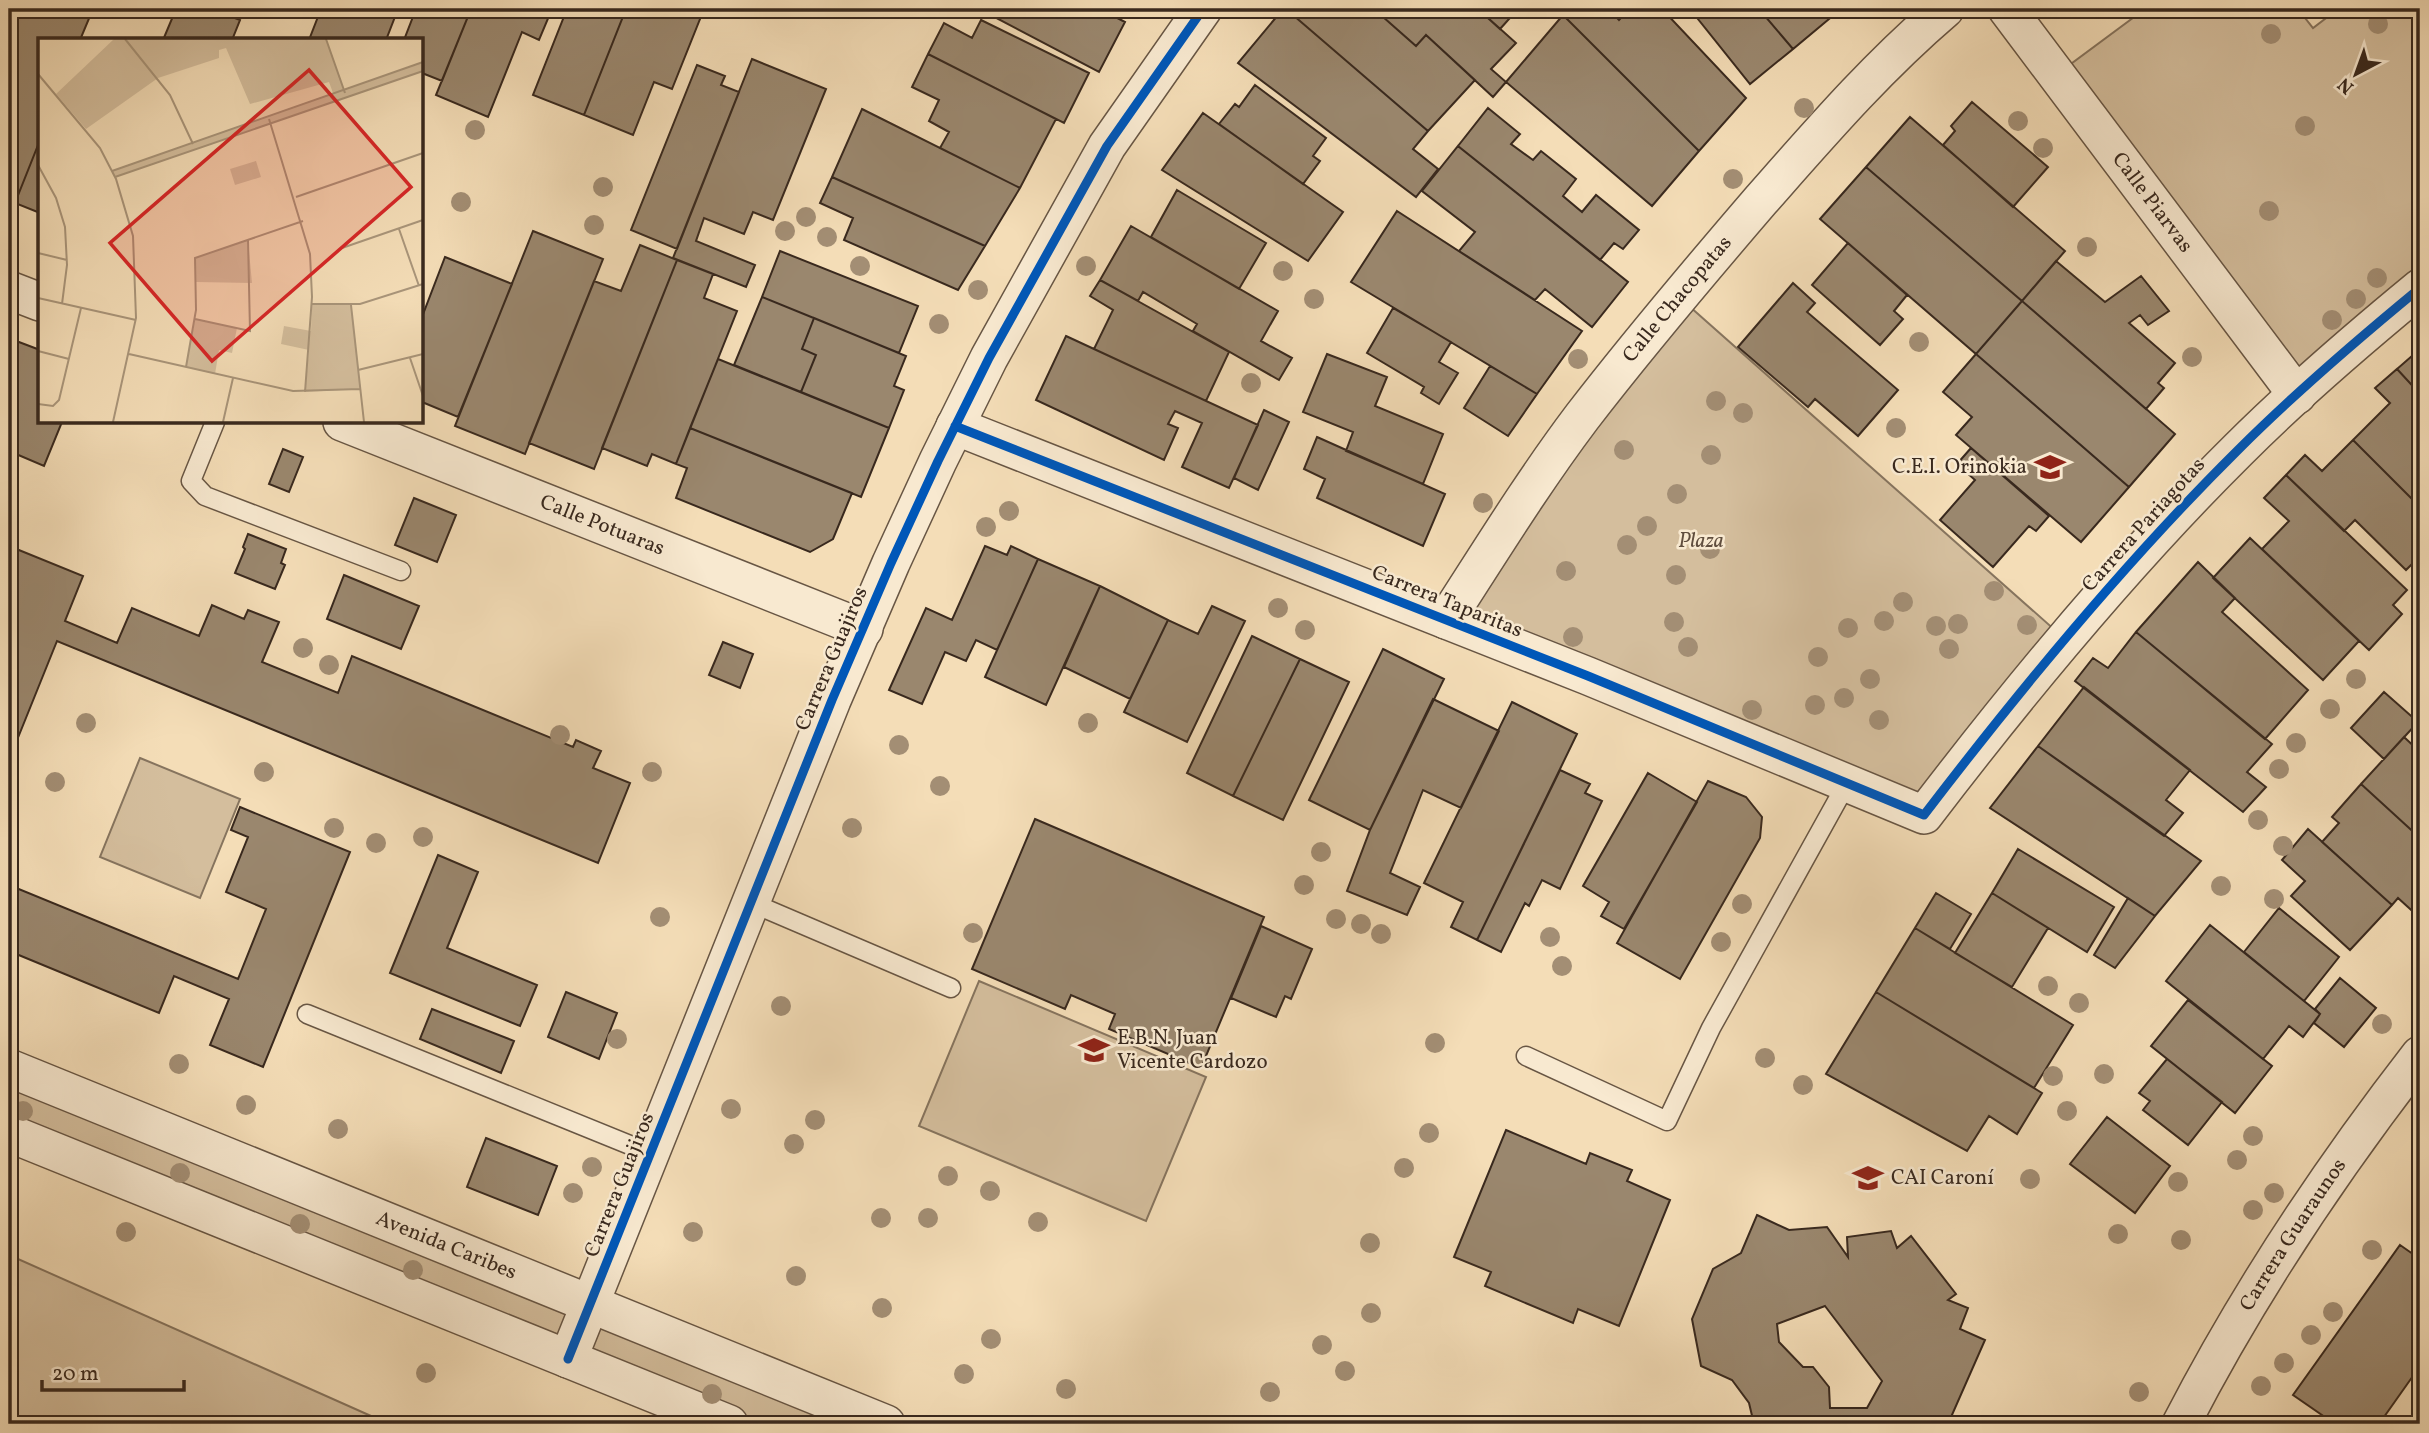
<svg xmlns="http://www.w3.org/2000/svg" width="2429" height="1433" viewBox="0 0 2429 1433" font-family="Vollkorn,serif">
<rect width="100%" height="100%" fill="#f4ddb7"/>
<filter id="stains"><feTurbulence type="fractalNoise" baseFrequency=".00286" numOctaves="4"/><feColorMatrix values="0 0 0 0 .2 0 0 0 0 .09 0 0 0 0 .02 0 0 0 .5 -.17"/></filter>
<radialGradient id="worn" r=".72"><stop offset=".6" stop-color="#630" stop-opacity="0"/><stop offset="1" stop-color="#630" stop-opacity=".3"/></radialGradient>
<path fill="#d4be9d" stroke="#86745e" stroke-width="2" d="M2145,9h153l15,19 25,-19h82v279l-123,107 -241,-320z
M1680,298l385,341 -141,176 -478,-195z
M140,758l100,41 -40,99 -100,-41z
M979,981l227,96 -60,144 -227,-95z
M9,1068l877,356h-157l-720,-291z
M9,1255l380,169h-380z"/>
<path fill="#9a876e" stroke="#39291e" stroke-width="2" fill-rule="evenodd" d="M12,9h81l-13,31h-40v100l-31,78v-201z
M176,9h36l28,11 -8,20h-69z
M321,9h77l-12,31h-77z
M416,9h55l-29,72 -20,-8v-33h-18z
M471,9h81l-13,31 -17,-8 -34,85 -52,-22z
M567,9h59l-42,106 -51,-20z
M626,9h78l-32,80 -18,-7 -21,53 -49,-20z
M970,9h130l25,13 -26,50 -112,-59 -3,4z
M1100,9h26l-6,10z
M1283,9h3l142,122 -15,18 25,20 -22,28 -178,-134z
M1300,9h74l42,37 10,-11 49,45 -47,51 -134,-115z
M1374,9h104l38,34 -25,26 15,13 -13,15 -67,-62 -10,11z
M1478,9h40l-18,20z
M1569,9h40l10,11 10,-11h33l84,89 -47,53 -136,-136z
M1690,9h69l34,40 -43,35z
M1759,9h82l-48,40z
M1563,15l136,136 -47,55 -146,-124z
M981,20l108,53 -25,50 -136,-69 16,-31 28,15z
M928,54l128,65 -36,69 -80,-40 9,-16 -20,-11 10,-21 -27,-13z
M752,59l74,30 -53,131 -20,-8 -9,22 -40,-16 -8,23 59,24 -9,22 -73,-29z
M697,65l28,11 -4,9 18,7 -62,157 -46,-19z
M1255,85l71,53 -13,18 7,5 -17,23 -84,-60 16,-20 4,3z
M1972,102l76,65 -35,40 -70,-62 12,-14 -4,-5z
M1488,108l32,26 -9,10 22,16 8,-9 35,28 -13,17 19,16 14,-17 43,35 -16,19 -9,-6 -14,17 -142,-114z
M862,109l158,79 -35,58 -153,-69z
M1203,113l140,99 -35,49 -146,-91z
M1910,117l155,134 -43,50 -156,-134z
M40,140v73l-25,-10z
M1458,146l170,136 -36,45 -47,-38 -10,11 -76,-49 16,-19 -53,-41z
M1866,167l156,134 -46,53 -156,-135z
M832,177l153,69 -27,44 -114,-50 9,-22 -33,-15z
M1177,190l89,53 -27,46 -88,-52z
M1397,211l185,120 -45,63 -186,-112z
M1131,226l147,85 -17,30 31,17 -13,22 -86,-49 4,-7 -54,-32 -5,9 -38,-21z
M533,231l70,28 -78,195 -70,-28z
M1848,243l59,52 -13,16 9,8 -23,26 -68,-60z
M640,245l37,15 -83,209 -65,-26 65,-162 27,10z
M780,251l138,55 -19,47 -137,-56z
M445,257l67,27 -54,133 -36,-15v-85z
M677,260l36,14 -9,24 33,13 -61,153 -24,-10 -5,12 -45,-18z
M2056,261l49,41 36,-26 28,35 -21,14 -8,-10 -11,8 46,40 -17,20 6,5 -18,21 -124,-108z
M1100,280l129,72 -23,49 -112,-52 19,-39 -23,-14z
M1793,283l22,20 -8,9 91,78 -40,46 -43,-37 -7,8 -70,-60z
M762,297l52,21 -12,31 14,6 -15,37 -67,-27z
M2022,301l153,133 -46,53 -153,-133z
M1393,308l58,34 -12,20 19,11 -19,31 -18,-11 3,-6 -57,-34z
M814,318l92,38 -12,30 10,4 -15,38 -88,-36 15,-37 -14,-6z
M1066,336l192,89 -29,63 -47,-21 20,-44 -27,-12 -7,13 10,4 -14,32 -128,-60z
M11,339l29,11v72h22l-18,44 -35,-15v-107z
M2420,349v45l-23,-25z
M1327,354l60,23 -12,29 68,28 -20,50 -77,-33 7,-19 -50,-20z
M1976,354l153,133 -48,55 -125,-107 16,-18 -29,-25z
M718,359l171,69 -28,69 -171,-69z
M1490,366l47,28 -29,42 -44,-28z
M2397,369l23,25v113l-67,-67 37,-37 -15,-15z
M1264,410l25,12 -31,68 -24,-12z
M690,428l162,65 -19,46 -23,13 -134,-54 11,-30 -11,-4z
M1317,437l128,57 -22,52 -106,-48 8,-19 -21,-10z
M2353,440l67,67v49l-14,14 -51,-50 -11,11 -58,-56 19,-20 17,16z
M1971,448l78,68 -13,15 -7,-5 -36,41 -53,-47 35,-40 -18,-16z
M283,449l20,8 -14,35 -20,-8z
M2286,475l121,115 -14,15 9,9 -33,36 -107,-101 27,-28 -25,-23z
M414,498l42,17 -19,47 -42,-17z
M248,534l38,15 -5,14 4,2 -10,24 -40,-16 10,-24 -2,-2z
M2250,538l109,103 -36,39 -110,-102z
M9,546l74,30 -18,45 52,22 15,-35 67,28 13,-31 32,14 4,-9 31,12 -17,40 76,31 14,-37 221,91 3,-7 25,11 -8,17 37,15 -32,80 -541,-222 -48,119z
M985,546l22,9 4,-9 27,13 -41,91 -21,-10 -10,21 -21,-9 -23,52 -33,-14 37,-82 26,12z
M1038,559l62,27 -54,119 -61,-28z
M2198,562l37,36 -13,14 86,78 -43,49 -129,-107z
M344,575l75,31 -18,43 -74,-30z
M1100,586l68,34 -38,79 -66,-32z
M1212,606l33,15 -58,121 -63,-30 44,-92 30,14z
M2136,632l136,112 -25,28 19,15 -23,25 -168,-131 18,-23 15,10z
M1252,636l48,23 -67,137 -46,-23z
M723,642l30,12 -13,34 -31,-13z
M1383,649l61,30 -74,151 -61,-30z
M1300,659l49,23 -66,138 -50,-24z
M2084,687l106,83 -24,30 17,13 -19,23 -126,-90z
M2384,692l34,30 -34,37 -33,-31z
M1433,699l66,32 -38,77 -38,-18 -33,83 30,14 -13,28 -60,-24 23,-61z
M1512,702l65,32 -100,206 -26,-13 12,-25 -39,-19z
M2404,737l16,15v86l-59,-54z
M2038,746l163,115 -46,55 -165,-108z
M1560,770l30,14 -5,9 17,8 -42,88 -18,-9 -13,26 -4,-3 -24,49 -24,-12z
M1648,773l49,29 -73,127 -23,-13 8,-14 -26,-16z
M1708,781l38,16 16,20 -2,21 -80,141 -63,-36z
M2361,784l59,54v80l-22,-20 -6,7 -70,-63 17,-19 -7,-6z
M240,807l110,45 -87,215 -53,-22 19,-46 -55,-23 -15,37 -150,-62v-66l229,94 28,-70 -40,-17 22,-55 -17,-7z
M1035,819l229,98 -63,151 -92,-39 6,-15 -44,-19 -6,14 -93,-40z
M2308,829l84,76 -42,45 -59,-54 14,-15 -23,-21z
M2018,849l96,58 -27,45 -95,-59z
M438,855l40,17 -31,76 90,37 -17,41 -130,-53z
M1936,893l35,21 -21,35 -35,-21z
M1992,893l56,35 -36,59 -57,-34z
M2128,898l27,18 -40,52 -21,-13z
M2279,908l60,49 -35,44 -60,-49z
M2210,925l110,89 -17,23 -14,-11 -26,33 -97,-78z
M1261,926l51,23 -21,50 -6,-3 -9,21 -45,-19z
M1915,928l158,97 -39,63 -158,-96z
M2340,978l36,30 -32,39 -30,-24 6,-9 -5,-5z
M566,992l51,21 -18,46 -51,-22z
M1876,992l166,101 -25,41 -28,-18 -22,35 -141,-77z
M2188,1000l84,66 -37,47 -84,-67z
M432,1009l82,32 -13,32 -81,-34z
M2167,1059l55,43 -34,43 -45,-35 7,-9 -11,-8z
M2107,1117l63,49 -35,47 -65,-49z
M1506,1130l80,34 4,-11 42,17 -5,11 43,19 -51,126 -41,-17 -5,14 -88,-37 6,-14 -37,-15z
M486,1138l71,28 -19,49 -71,-28z
M1757,1215l32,15 38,-3 21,30 -1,-20 44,-6 6,17 14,-12 45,58 -8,6 20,8 -8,21 25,11 -37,84h-194l-5,-21 -17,-23 -31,-14 -9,-47 21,-50 28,-16zM1825,1306l57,75 -15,27h-37l-1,-21 -16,-20h-10l-24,-25 -2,-18z
M2400,1245l20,14v107l-41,58h-44l-42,-29z"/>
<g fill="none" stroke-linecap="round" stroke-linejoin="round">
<g stroke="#685644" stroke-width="21">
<path id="lane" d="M215,422l-24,59 14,15 196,75
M752,903l199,85
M307,1014l345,140
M1526,1056l141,65 44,-93 136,-245"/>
</g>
<g stroke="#685644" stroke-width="40">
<g id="street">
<path id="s1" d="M2007,9l290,386"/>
<path d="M9,290l31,12"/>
<path id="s2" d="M342,422l522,207"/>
<path d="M955,426l633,250 336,139c97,-127 200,-252 314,-365 57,-57 120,-111 182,-162"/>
<path id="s3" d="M1446,620c44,-68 87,-138 136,-203 57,-74 118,-146 179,-217 60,-68 115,-132 184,-191"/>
<path id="s4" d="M9,1068l877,356"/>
<path d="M9,1133l720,291"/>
<path d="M568,1359l264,-659 59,-137 47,-102 51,-103 118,-212 96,-137"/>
<path id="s5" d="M2181,1424c67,-130 149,-253 239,-369"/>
</g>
</g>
<use href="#lane" stroke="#f8e9d0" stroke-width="18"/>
<use href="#street" stroke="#f8e9d0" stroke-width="37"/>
<g stroke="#f8e9d0" stroke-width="13">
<path id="cycleway" d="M955,426l633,250 336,139c97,-127 200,-252 314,-365 57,-57 120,-111 182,-162
M568,1359l264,-659 59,-137 47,-102 51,-103 118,-212 96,-137"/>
</g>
<use href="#cycleway" stroke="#0057b8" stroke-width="9"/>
</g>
<g fill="#a38e74">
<circle cx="2378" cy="24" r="10"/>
<circle cx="2271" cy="34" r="10"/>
<circle cx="1804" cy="108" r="10"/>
<circle cx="2018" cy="121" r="10"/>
<circle cx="2305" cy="126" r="10"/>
<circle cx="475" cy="130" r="10"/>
<circle cx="2043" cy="148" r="10"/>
<circle cx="1733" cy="179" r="10"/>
<circle cx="603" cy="187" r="10"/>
<circle cx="461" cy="202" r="10"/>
<circle cx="2269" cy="211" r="10"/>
<circle cx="806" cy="217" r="10"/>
<circle cx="594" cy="225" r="10"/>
<circle cx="785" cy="231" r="10"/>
<circle cx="827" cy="237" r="10"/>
<circle cx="2087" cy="247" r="10"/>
<circle cx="860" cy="266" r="10"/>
<circle cx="1086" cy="266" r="10"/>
<circle cx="1283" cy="271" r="10"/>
<circle cx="2377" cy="278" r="10"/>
<circle cx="978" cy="290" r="10"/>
<circle cx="1314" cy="299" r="10"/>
<circle cx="2356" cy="299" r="10"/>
<circle cx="2332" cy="320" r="10"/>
<circle cx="939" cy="324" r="10"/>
<circle cx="1919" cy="342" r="10"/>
<circle cx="2192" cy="357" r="10"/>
<circle cx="1578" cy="359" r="10"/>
<circle cx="1251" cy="383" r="10"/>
<circle cx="1716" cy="401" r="10"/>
<circle cx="1743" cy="413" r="10"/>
<circle cx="1896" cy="428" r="10"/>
<circle cx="1624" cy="450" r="10"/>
<circle cx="1711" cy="455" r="10"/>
<circle cx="1677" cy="494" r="10"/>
<circle cx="1483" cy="503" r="10"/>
<circle cx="1009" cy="511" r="10"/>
<circle cx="1647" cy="526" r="10"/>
<circle cx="986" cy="527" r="10"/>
<circle cx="1627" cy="545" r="10"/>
<circle cx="1710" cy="549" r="10"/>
<circle cx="1566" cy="571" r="10"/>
<circle cx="1676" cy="575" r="10"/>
<circle cx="1994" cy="591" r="10"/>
<circle cx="1903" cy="602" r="10"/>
<circle cx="1278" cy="608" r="10"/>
<circle cx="1884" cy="621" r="10"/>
<circle cx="1674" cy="622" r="10"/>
<circle cx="1958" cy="624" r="10"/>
<circle cx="2027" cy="625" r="10"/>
<circle cx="1936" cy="626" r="10"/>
<circle cx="1848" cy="628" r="10"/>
<circle cx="1305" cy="630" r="10"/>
<circle cx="1573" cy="637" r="10"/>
<circle cx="1688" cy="647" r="10"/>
<circle cx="303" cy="648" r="10"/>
<circle cx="1949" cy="649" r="10"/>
<circle cx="1818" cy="657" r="10"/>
<circle cx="329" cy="665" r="10"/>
<circle cx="1870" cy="679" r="10"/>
<circle cx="2356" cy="679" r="10"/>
<circle cx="1844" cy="698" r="10"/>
<circle cx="1815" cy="705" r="10"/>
<circle cx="2330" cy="709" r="10"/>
<circle cx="1752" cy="710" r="10"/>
<circle cx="1879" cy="720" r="10"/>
<circle cx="86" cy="723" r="10"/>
<circle cx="1088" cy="723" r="10"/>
<circle cx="560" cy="735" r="10"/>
<circle cx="2296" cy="743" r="10"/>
<circle cx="899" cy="745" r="10"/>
<circle cx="2279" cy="769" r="10"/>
<circle cx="264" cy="772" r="10"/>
<circle cx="652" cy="772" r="10"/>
<circle cx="55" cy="782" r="10"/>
<circle cx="940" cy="786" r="10"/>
<circle cx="2258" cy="820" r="10"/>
<circle cx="334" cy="828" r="10"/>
<circle cx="852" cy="828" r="10"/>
<circle cx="423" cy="837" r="10"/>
<circle cx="376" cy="843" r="10"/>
<circle cx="2283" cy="846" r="10"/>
<circle cx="1321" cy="852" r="10"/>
<circle cx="1304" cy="885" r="10"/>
<circle cx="2221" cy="886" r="10"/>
<circle cx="2274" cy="899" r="10"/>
<circle cx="1742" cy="904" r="10"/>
<circle cx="660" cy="917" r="10"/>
<circle cx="1336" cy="919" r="10"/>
<circle cx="1361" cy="924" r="10"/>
<circle cx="973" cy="933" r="10"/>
<circle cx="1381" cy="934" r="10"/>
<circle cx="1550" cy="937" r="10"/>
<circle cx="1721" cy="942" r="10"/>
<circle cx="1562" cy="966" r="10"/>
<circle cx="2048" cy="986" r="10"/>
<circle cx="2079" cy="1003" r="10"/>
<circle cx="781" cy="1006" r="10"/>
<circle cx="2382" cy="1024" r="10"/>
<circle cx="617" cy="1039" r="10"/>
<circle cx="1435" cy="1043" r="10"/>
<circle cx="1765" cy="1058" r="10"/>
<circle cx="179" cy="1064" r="10"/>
<circle cx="2104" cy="1074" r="10"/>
<circle cx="2053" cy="1076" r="10"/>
<circle cx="1803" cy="1085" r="10"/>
<circle cx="246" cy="1105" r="10"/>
<circle cx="731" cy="1109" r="10"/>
<circle cx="23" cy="1111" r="10"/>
<circle cx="2067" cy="1111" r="10"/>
<circle cx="815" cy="1120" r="10"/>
<circle cx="338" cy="1129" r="10"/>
<circle cx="1429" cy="1133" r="10"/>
<circle cx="2253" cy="1136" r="10"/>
<circle cx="794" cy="1144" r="10"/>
<circle cx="2237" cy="1160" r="10"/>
<circle cx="592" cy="1167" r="10"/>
<circle cx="1404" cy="1168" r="10"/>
<circle cx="180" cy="1173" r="10"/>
<circle cx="948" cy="1176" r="10"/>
<circle cx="2030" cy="1179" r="10"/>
<circle cx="2178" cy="1182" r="10"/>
<circle cx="990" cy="1191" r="10"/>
<circle cx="573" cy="1193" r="10"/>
<circle cx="2274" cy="1193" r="10"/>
<circle cx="2253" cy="1210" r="10"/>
<circle cx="881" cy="1218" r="10"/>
<circle cx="928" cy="1218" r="10"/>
<circle cx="1038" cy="1222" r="10"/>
<circle cx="300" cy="1224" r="10"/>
<circle cx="126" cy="1232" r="10"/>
<circle cx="693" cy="1232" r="10"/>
<circle cx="2118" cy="1234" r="10"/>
<circle cx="2181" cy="1240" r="10"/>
<circle cx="1370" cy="1243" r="10"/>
<circle cx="2372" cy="1250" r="10"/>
<circle cx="413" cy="1270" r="10"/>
<circle cx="796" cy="1276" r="10"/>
<circle cx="882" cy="1308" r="10"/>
<circle cx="2333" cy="1312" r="10"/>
<circle cx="1371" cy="1313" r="10"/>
<circle cx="2311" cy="1335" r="10"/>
<circle cx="991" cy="1339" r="10"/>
<circle cx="1322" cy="1345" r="10"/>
<circle cx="2284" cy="1363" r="10"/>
<circle cx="1345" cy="1371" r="10"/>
<circle cx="426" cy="1373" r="10"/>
<circle cx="964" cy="1374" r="10"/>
<circle cx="2261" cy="1386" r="10"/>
<circle cx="1066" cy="1389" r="10"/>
<circle cx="1270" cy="1392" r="10"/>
<circle cx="2139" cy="1392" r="10"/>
<circle cx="712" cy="1394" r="10"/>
</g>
<defs>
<g id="school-bare" transform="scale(2.415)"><path d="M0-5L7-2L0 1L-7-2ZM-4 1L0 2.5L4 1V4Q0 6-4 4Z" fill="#8f2418" stroke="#f8e9d0" stroke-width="2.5" paint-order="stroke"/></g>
<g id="university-bare" transform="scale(2.415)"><path d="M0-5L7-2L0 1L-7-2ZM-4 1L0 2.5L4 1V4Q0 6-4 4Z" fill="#8f2418" stroke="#f8e9d0" stroke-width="2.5" paint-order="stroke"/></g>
</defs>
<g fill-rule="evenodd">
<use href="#school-bare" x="2050" y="467"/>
<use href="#school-bare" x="1094" y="1050"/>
<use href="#university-bare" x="1868" y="1178"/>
</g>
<g text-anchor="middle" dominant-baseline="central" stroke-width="5" stroke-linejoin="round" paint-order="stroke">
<g font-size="21" fill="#39291e" stroke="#f8e9d0">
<text stroke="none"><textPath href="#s1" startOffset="242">Calle Piarvas</textPath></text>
<text stroke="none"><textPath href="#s3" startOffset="396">Calle Chacopatas</textPath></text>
<text stroke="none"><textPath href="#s2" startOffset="280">Calle Potuaras</textPath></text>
<text transform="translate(2144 525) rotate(-48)">Carrera Pariagotas</text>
<text transform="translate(1447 602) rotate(22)">Carrera Taparitas</text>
<text transform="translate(832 659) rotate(-67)">Carrera Guajiros</text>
<text transform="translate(620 1185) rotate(-68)">Carrera Guajiros</text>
<text stroke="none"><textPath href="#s5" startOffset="220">Carrera Guaraunos</textPath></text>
<text stroke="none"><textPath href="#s4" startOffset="472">Avenida Caribes</textPath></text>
</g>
<g font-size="21" fill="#39291e" stroke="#f8e9d0" text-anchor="start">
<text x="2027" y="467" text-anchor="end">C.E.I. Orinokia</text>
<text x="1117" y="1038">E.B.N. Juan<tspan x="1117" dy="24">Vicente Cardozo</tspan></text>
<text x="1891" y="1178">CAI Caroní</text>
</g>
<g font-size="21" font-style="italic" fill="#604e3e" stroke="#f8e9d0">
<text x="1701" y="541">Plaza</text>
</g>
</g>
<g transform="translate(38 38)">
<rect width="385" height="385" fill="#f4ddb7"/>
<path d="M76,1h212l18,51 79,-28v9l-308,106 -3,-6 221,-78 -4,-11 -79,22 -24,-56 -7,2v8l-61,20 -72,51 -30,-35zM218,123l5,16 -26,8 -5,-16zM210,202l4,43 -56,-1 -1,-24zM274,266l39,1 9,84 -55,3 4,-42 -28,-6 3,-18 27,5zM157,281l42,9 -5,25 -13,-3 -4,24 -29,-7z" fill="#d4be9d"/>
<path fill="none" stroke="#a9957a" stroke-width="2" d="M87,1l45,56 23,49M288,1l19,54M0,36l62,74 16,31 17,57 3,82 -23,104M231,81l41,135 2,43 -7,95M0,127l18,33 9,29 2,38 -5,39M74,133l311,-109M77,139l308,-106M258,159l127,-44M361,191l20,57M304,210l81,-28M0,215l29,7M0,260l98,22M274,266h48l63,-20M313,267l13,117M157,281l55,12 -2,-91M0,313l31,8M91,316l164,37 67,-2M372,320l13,38M148,329l10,-57 -1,-52 108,-37M320,332l65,-16M0,366l15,2 6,-6 22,-92M185,384l10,-44"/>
<path fill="#d62828" fill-opacity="0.15" stroke="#d62828" stroke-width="3.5" d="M271,32l102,117 -199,174 -102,-118z"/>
<rect width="385" height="385" fill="none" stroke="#39291e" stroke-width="3.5"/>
</g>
<rect width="2429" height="1433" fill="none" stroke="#f4ddb7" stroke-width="35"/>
<rect x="10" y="10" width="2408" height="1412" fill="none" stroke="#39291e" stroke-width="3.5"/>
<rect x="18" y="18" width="2394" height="1398" fill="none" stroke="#39291e" stroke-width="2"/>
<g transform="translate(2356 74) rotate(221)" stroke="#f8e9d0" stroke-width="5" paint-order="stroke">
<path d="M0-5L12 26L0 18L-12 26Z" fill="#39291e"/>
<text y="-10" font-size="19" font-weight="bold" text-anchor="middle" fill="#39291e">N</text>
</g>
<path d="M42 1380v10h142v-10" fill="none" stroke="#39291e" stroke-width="3.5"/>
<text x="52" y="1380" font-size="21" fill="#39291e" stroke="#f8e9d0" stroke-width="5" paint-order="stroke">20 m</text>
<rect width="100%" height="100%" filter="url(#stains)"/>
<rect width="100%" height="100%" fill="url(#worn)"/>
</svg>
